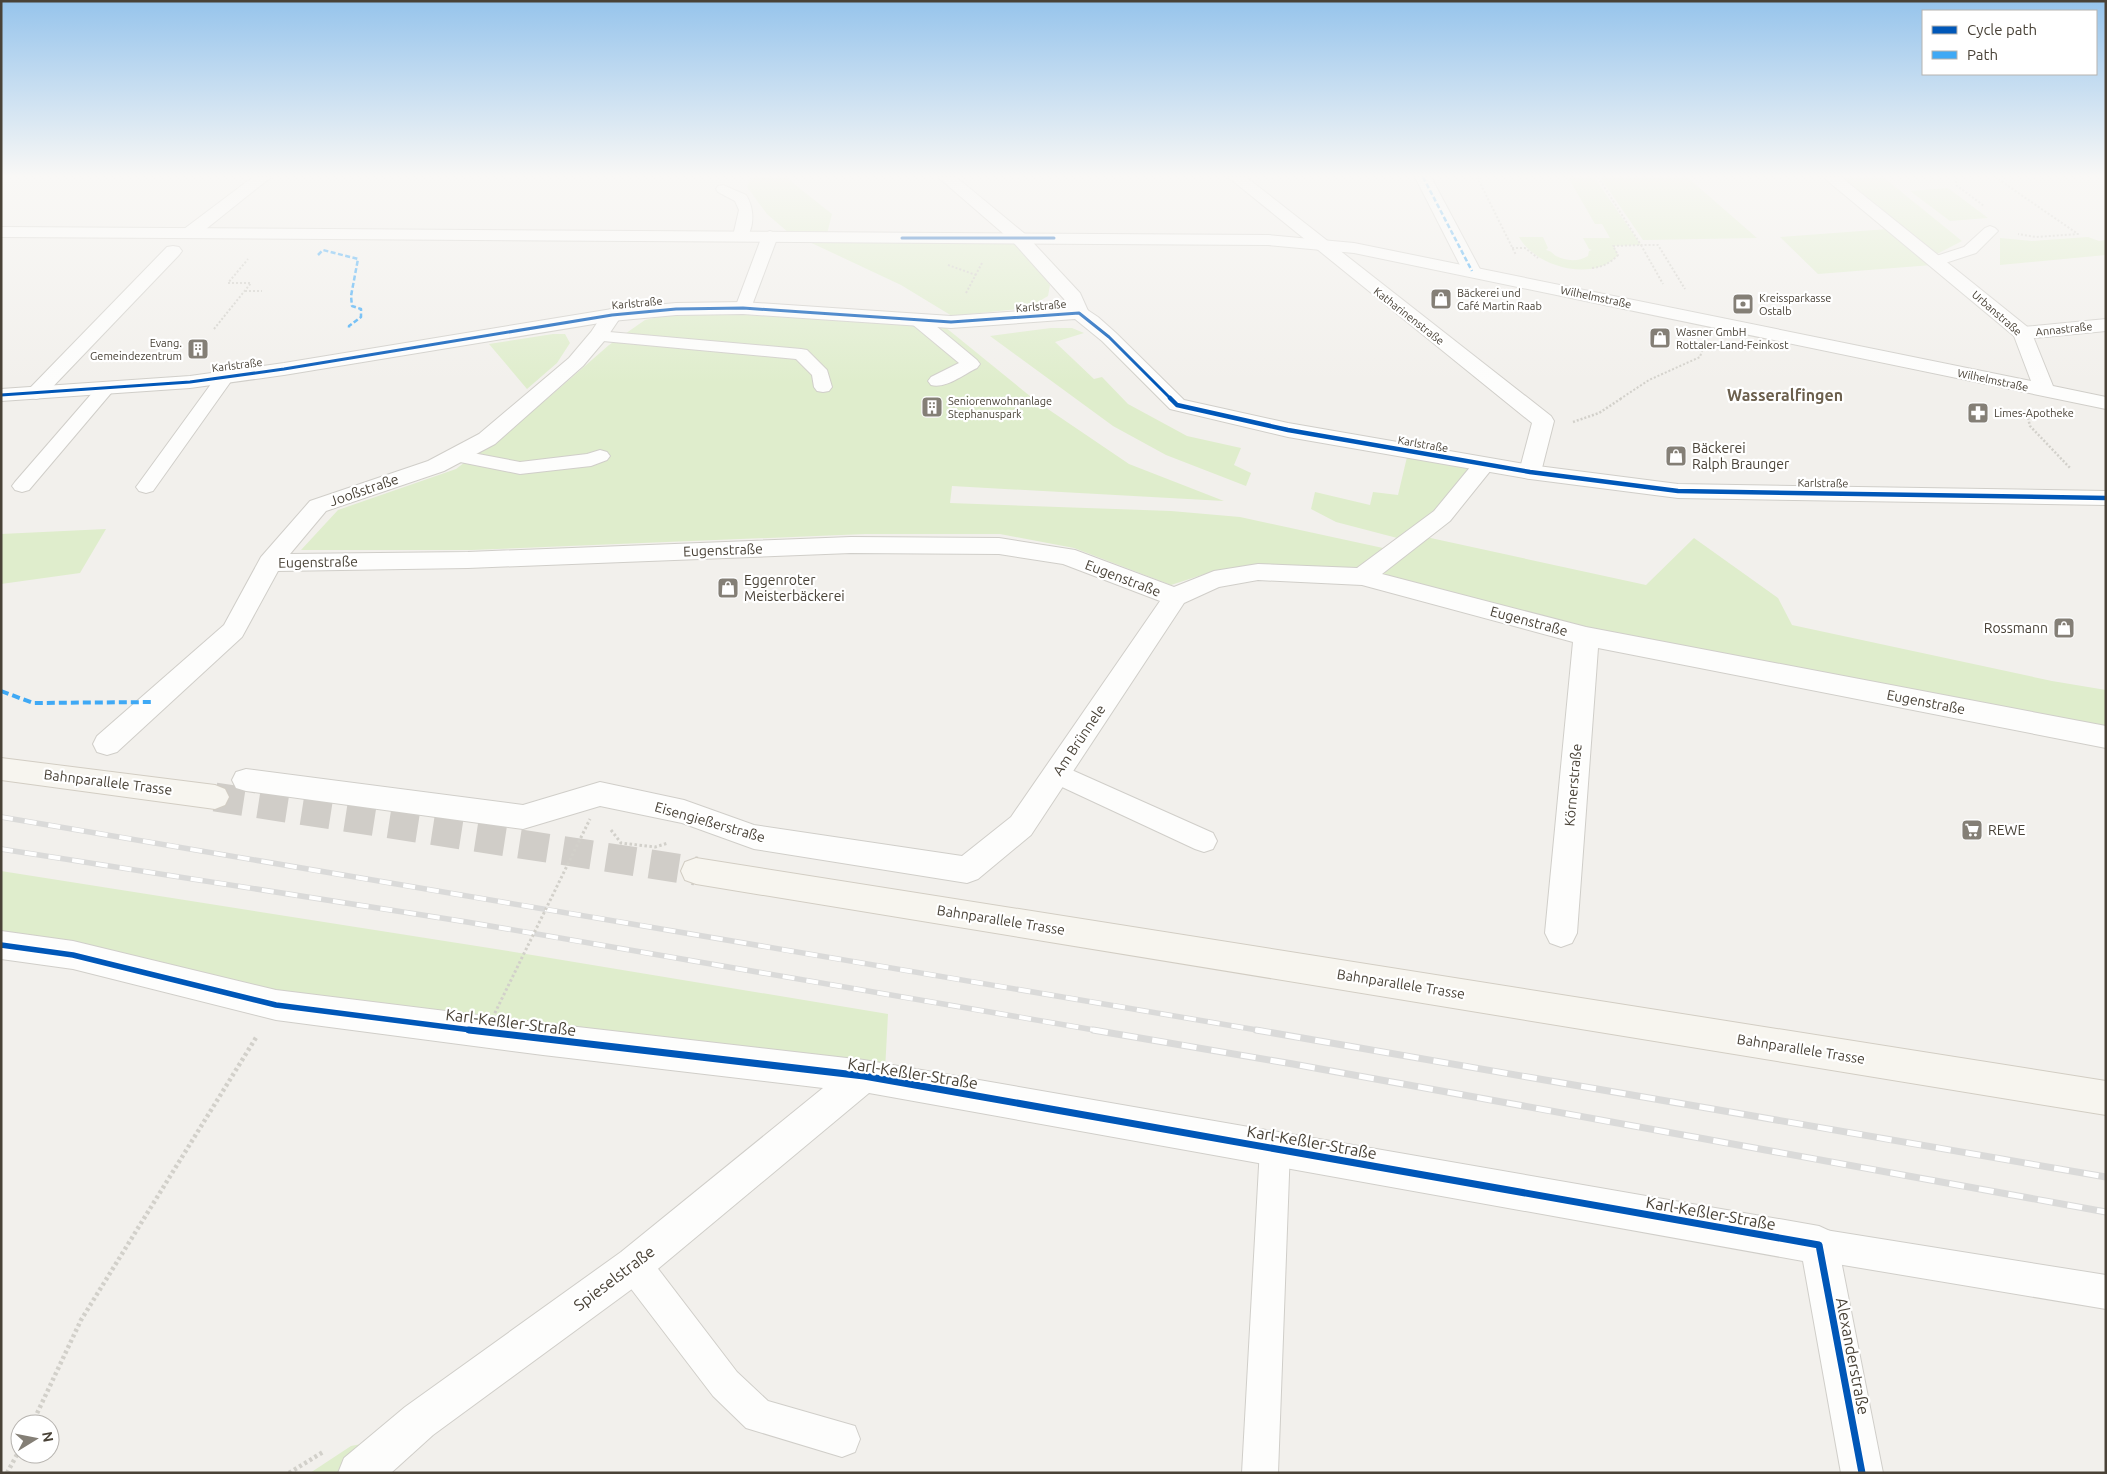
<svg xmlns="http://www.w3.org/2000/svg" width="2107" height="1474" viewBox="0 0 2107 1474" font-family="Ubuntu,sans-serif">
<rect width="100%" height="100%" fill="#f2f0ec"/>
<path fill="#dfedcc" d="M752,177h31l5,2 44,35 -5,20 -38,-1 -22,-19 -20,-27z
M1568,177h26l47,68 -27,1 4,9c-24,28 -83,12 -99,-18h24l5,11 -2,2c5,1 6,3 10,6 10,5 22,6 32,0l1,-5 3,-1 -3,-1 -6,-11h27l-8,-14h-7z
M1600,177h87l70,61 -114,2z
M1839,177h44l79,64 -25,13z
M1948,188l40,30 -38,3 -40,-30z
M1888,229l44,36 -114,9 -38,-37z
M2088,237l11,4 7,-1v15l-106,10v-27l32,3z
M803,239l212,2 35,44 -2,11 -20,12 -76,8 -51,-31z
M672,314h59l214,13 91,74 93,63 95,37 -272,-15 -2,17 221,8 69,6 143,31 -28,23 -96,-7 -45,7 -43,14 -97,-37 -74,-14h-135l-393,16h-171l37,-40 118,-41 91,-70 62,-54 36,-25z
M1051,328h21l12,5 -29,9 39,37 8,-2 26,27 59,32 54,12 -7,17 17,8 -5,13 -80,-31 -53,-29 -123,-90z
M553,334h12l5,9 -13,20 -30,26 -38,-45z
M1407,457l65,11 -39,44 -32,27 -65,-17 -25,-13 4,-17 55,13 3,-13 25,3z
M106,529l-26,44 -79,11v-50z
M1426,537l220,48 48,-47 84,60 14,27 260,56 54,9v41l-521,-100 -211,-55z
M1,871l501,79 386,64 -3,57 -604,-75 -280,-58z
M382,1440l-38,33h-34l41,-27z"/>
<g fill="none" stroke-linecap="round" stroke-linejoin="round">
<path stroke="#d0cdc8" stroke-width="29" stroke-dasharray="29 15" stroke-linecap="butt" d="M215,797l481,74"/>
<g stroke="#d0cec9" stroke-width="2">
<path id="service" d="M723,185l23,10c8,12 9,31 0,44h-10l-3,-3 6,-26 -4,-9 -17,-9 -2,-3 2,-3z
M1990,226l5,2 3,3 -22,22 -40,13 -6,-2 -2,-3 2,-3 34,-11 21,-19z
M770,231l5,2 3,3 -27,72 -2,4h-12l-2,-4 27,-72 3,-3z
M918,315l6,1 53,44 3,4 -3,4c-13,6 -31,21 -46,17l-3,-4 3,-4 28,-14 -47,-39 -2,-4 2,-4z
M598,331l203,18 6,1 20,20 5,17 -3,4 -6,1 -6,-1 -3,-4 -2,-12 -16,-16 -204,-19 -3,-4 3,-4z
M225,372l6,1 3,4 -81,114 -7,2 -7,-2 -3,-4 3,-4 80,-110z
M106,383l6,1 3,4 -3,4 -83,98 -7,2 -7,-2 -3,-4 3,-4 85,-98z
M457,450l63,12 67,-8 13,-4 7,2 3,4 -3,4 -16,6 -71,8 -70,-14 -3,-4 3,-4z
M1056,763l157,70 4,8 -4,8 -9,3 -9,-3 -148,-69 -3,-7 3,-7z
M1275,1133l11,4 4,11 -12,325h-36l18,-325 4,-11z
M1819,1229l287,46v34l-287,-48 -11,-5 -5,-11 5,-11z
M634,1249l12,4 91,119 31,29 87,25 5,13 -5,13 -13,5 -96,-29 -33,-32 -91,-119 -4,-12 4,-12z"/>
</g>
<g stroke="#d0cec9" stroke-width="2">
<path id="minor" d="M253,177h18l-75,60 -6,1 -6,-1 -3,-4 3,-4z
M938,177h18l69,57 55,59 9,20 -3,4 -7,2 -7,-2 -8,-18 -51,-57z
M1228,177h18l305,239 3,5 -13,51 -3,5 -8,2 -8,-2 -3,-5 13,-49z
M1415,177h16l50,94 -2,4 -7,2 -7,-2 -2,-4z
M173,246l6,1 3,4 -3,4 -136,142 -7,2 -7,-2 -3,-4 3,-4 138,-142z
M612,309l7,2 3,4 -17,25 -22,26 -88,78 -51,27 -118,40 -36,43 178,-2 383,-15 148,1 76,12 99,37 40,-16 44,-7 99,4 77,-57 42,-51 8,-2 8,2 3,5 -45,56 -68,53 204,53 520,99v22l-508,-100 -21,285 -5,10 -11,4 -11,-4 -5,-10 28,-291 -211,-57 -104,-5 -39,7 -35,16 -153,232 -53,44 -11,4 -213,-34 -72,-26 -82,-17 -77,23 -277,-38 -10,-3 -4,-8 4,-8 10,-3 277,36 77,-23 84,18 70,25 208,31 49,-39 149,-216 -97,-37 -64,-10 -148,-1 -383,15 -190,3 -36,66 -125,115 -10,3 -10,-3 -4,-8 4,-8 127,-111 37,-68 49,-56 118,-40 51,-27 90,-76 22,-26 14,-21z
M2106,319v12l-83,8 -7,-2 -3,-4 3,-4 7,-2z
M1,931l72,10 203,49 267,33 321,37 955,166 13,6 6,13 45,228h-42l-38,-212 -934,-168 -222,185 -214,157 -42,38h-53l6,-15 61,-51 216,-155 202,-164 -280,-33 -267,-35 -203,-51 -72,-10z"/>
</g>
<g stroke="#d0cec9" stroke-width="2">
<path id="tertiary" d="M1823,177h18l189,152 23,57 53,11v12l-752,-156 -86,-8 -1267,-8v-10l1267,8 86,8 677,138 -17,-45z
M743,302l208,14 128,-9 7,2 12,8 18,16 68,67 104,23 242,42 148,19 428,7v14l-428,-7 -148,-19 -242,-42 -118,-28 -68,-68 -27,-22 -124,9 -208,-14 -67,1 -64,6 -328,54 -94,13 -189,13v-12l189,-13 94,-13 328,-54 64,-6z"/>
</g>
<g stroke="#d2cdc3" stroke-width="2">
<path id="secondary" d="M1,758l214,27 10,4 4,8 -4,8 -10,4 -214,-29z
M696,858l1410,223v34l-1410,-231 -11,-4 -4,-9 4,-9z"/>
</g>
<path stroke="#d2d0ca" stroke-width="2" stroke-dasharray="2 2" stroke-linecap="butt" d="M1477,177l39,78
M1598,177l43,68h17l27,44
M1956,177v8l28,21
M1995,177l83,57 -42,3 -18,-3
M1512,248h13l13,10
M948,265l28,10
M1592,268c11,-1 18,-5 26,-13l-5,-9 28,-1 22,39
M245,291h17
M966,293l16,-30
M214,329l37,-46h-23l20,-24
M1620,399l29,-19 51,-23 3,-10"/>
<path stroke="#d2d0ca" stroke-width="2.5" stroke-dasharray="2 2" stroke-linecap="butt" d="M2027,414l3,12 41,43
M1573,422l26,-9 23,-15"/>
<path stroke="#d2d0ca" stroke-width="3" stroke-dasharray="2.5 2.5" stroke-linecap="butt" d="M611,830l10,13 34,4 13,-4"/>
<path stroke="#d2d0ca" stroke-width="4.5" stroke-dasharray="3 3" stroke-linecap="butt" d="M32,1424l49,-104 176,-284
M7,1473l13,-24
M289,1473l34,-21"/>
<use href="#service" fill="#fdfdfc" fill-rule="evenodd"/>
<use href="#minor" fill="#fdfdfc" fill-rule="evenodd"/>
<use href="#tertiary" fill="#fdfdfc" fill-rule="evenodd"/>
<use href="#secondary" fill="#f7f5ef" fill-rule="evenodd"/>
<g stroke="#dadad9" stroke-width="5.5">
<path id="rail-far1" d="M1,817l1262,214
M1,849l466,73 633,109"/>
</g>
<g stroke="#dadad9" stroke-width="7">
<path id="rail" d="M1093,1030l200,34 813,148
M1256,1030l850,147"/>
</g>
<use href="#rail-far1" stroke="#fff" stroke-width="4" stroke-dasharray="12" stroke-linecap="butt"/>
<use href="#rail" stroke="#fff" stroke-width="5" stroke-dasharray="15" stroke-linecap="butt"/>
<path stroke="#d2d0ca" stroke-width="3" stroke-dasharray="2.5 2.5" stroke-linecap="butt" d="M486,1031l104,-212"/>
<path stroke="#3fa9f5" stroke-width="2.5" stroke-dasharray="5 2.5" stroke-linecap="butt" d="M1423,177l49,94
M318,255l5,-5 35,9 -7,37 1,10 9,3v8l-12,9v3"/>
<path stroke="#3fa9f5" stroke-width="4" stroke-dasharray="8 4" stroke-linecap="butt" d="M1,691l32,12 121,-1"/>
<g stroke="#fff" stroke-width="5">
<path id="cycleway-far3" d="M902,238h152
M1,395l189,-13 94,-13 328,-54 64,-6 67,-1 208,14 128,-9 30,24 62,62"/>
</g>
<g stroke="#fff" stroke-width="7">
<path id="cycleway-far2" d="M1170,398l7,7 111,25 242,42 148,19 428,7"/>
</g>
<g stroke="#fff" stroke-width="9">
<path id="cycleway-far1" d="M1,945l72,10 203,50 203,26"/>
</g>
<g stroke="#fff" stroke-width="10">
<path id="cycleway" d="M469,1030l395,46 955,169 43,228"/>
</g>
<use href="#cycleway-far3" stroke="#0057b8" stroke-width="3"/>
<use href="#cycleway-far2" stroke="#0057b8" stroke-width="4.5"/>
<use href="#cycleway-far1" stroke="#0057b8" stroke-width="5.5"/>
<use href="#cycleway" stroke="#0057b8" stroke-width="7"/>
</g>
<linearGradient id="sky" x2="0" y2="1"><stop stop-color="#96c4ec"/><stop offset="0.46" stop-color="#f9f8f6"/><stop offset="1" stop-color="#f9f8f6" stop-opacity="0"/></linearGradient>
<rect width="2107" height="383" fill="url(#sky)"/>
<defs>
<g id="shop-square" transform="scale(1.125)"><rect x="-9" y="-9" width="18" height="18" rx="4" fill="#847f76" stroke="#fff"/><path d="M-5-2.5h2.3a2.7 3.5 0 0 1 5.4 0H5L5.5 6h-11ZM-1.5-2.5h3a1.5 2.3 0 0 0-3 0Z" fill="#fff"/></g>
<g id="bank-square" transform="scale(1.125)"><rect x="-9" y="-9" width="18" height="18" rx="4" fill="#847f76" stroke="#fff"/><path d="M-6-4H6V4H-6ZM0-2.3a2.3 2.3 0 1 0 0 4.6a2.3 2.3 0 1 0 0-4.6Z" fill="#fff"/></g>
<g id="building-square" transform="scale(1.125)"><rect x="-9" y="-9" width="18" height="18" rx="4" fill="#847f76" stroke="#fff"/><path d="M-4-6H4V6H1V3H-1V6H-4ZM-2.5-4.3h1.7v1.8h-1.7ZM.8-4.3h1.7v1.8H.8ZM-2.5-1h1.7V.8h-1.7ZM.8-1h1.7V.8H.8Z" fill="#fff"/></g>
<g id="pharmacy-square" transform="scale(1.125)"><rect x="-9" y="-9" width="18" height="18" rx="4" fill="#847f76" stroke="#fff"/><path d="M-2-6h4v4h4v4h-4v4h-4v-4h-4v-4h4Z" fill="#fff"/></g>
<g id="supermarket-square" transform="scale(1.125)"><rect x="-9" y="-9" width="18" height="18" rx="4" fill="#847f76" stroke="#fff"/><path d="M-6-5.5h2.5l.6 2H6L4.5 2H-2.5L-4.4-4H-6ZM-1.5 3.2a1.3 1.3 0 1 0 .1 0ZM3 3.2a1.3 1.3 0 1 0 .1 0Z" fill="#fff"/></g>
</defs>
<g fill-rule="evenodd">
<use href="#shop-square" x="1441" y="299"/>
<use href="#bank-square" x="1743" y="304"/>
<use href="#shop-square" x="1660" y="338"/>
<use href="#building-square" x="198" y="349"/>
<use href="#building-square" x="932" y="407"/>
<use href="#pharmacy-square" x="1978" y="413"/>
<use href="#shop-square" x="1676" y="456"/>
<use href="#shop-square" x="728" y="588"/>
<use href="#shop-square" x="2064" y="628"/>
<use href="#supermarket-square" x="1972" y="830"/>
</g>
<g text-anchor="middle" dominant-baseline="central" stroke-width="4.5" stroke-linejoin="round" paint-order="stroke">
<g font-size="11" fill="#494237" stroke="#fff" text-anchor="start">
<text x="1457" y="293">Bäckerei und<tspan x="1457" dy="13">Café Martin Raab</tspan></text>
<text x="1759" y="298">Kreissparkasse<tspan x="1759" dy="13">Ostalb</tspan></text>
<text x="1676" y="332">Wasner GmbH<tspan x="1676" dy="13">Rottaler-Land-Feinkost</tspan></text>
<text x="182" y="343" text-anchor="end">Evang.<tspan x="182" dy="13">Gemeindezentrum</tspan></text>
<text x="948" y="401">Seniorenwohnanlage<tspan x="948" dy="13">Stephanuspark</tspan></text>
<text x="1994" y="413">Limes-Apotheke</text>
</g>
<g font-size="11" fill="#494237" stroke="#fff">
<text transform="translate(1596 297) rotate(12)">Wilhelmstraße</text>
<text transform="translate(637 303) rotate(-5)">Karlstraße</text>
<text transform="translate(1041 306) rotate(-5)">Karlstraße</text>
<text transform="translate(1997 313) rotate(41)">Urbanstraße</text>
<text transform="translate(1409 316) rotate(38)">Katharinenstraße</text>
<text transform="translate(2064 329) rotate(-6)">Annastraße</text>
<text transform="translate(237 365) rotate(-7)">Karlstraße</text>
<text transform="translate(1993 380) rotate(12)">Wilhelmstraße</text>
<text transform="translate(1423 444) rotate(10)">Karlstraße</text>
<text transform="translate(1823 483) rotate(1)">Karlstraße</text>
</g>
<g font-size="14" fill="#494237" stroke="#fff" text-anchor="start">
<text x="1692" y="448">Bäckerei<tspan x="1692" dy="16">Ralph Braunger</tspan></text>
<text x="744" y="580">Eggenroter<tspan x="744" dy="16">Meisterbäckerei</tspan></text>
<text x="2048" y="628" text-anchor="end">Rossmann</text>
<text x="1988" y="830">REWE</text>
</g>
<g font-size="14" fill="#494237" stroke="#fff">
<text transform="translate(364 490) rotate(-19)">Jooßstraße</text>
<text transform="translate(723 550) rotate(-2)">Eugenstraße</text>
<text transform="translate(318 562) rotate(-1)">Eugenstraße</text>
<text transform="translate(1123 578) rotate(21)">Eugenstraße</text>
<text transform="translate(1529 621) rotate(15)">Eugenstraße</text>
<text transform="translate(1926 702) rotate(11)">Eugenstraße</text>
<text transform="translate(1079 740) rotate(-56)">Am Brünnele</text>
<text transform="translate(108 782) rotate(7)">Bahnparallele Trasse</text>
<text transform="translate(1573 785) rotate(-85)">Körnerstraße</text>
<text transform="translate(710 822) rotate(16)">Eisengießerstraße</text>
<text transform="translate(1001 920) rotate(9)">Bahnparallele Trasse</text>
<text transform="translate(1401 984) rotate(9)">Bahnparallele Trasse</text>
<text transform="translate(1801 1049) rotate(9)">Bahnparallele Trasse</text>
</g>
<g font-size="16" font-weight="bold" fill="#6c604e" stroke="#fff">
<text x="1785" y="395">Wasseralfingen</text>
</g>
<g font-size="16" fill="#494237" stroke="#fff">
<text transform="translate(511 1022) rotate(7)">Karl-Keßler-Straße</text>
<text transform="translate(913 1073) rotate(9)">Karl-Keßler-Straße</text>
<text transform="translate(1312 1142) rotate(10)">Karl-Keßler-Straße</text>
<text transform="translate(1711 1213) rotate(10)">Karl-Keßler-Straße</text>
<text transform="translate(614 1278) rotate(-37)">Spieselstraße</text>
<text transform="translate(1853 1356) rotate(79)">Alexanderstraße</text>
</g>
</g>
<rect width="2107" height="1474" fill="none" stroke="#494237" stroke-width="5"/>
<rect x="1922" y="10" width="175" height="65" fill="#ffffff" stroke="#b6b3af"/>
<rect x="1932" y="26" width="25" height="8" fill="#0057b8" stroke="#b6b3af"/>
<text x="1967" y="35" font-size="15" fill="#494237">Cycle path</text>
<rect x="1932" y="51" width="25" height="8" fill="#3fa9f5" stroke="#b6b3af"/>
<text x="1967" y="60" font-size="15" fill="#494237">Path</text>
<g transform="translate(35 1439) rotate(80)"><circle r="24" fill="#ffffff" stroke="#b6b3af"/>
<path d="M0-4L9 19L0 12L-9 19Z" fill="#847f76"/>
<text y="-8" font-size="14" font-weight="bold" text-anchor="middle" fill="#494237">N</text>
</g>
</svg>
